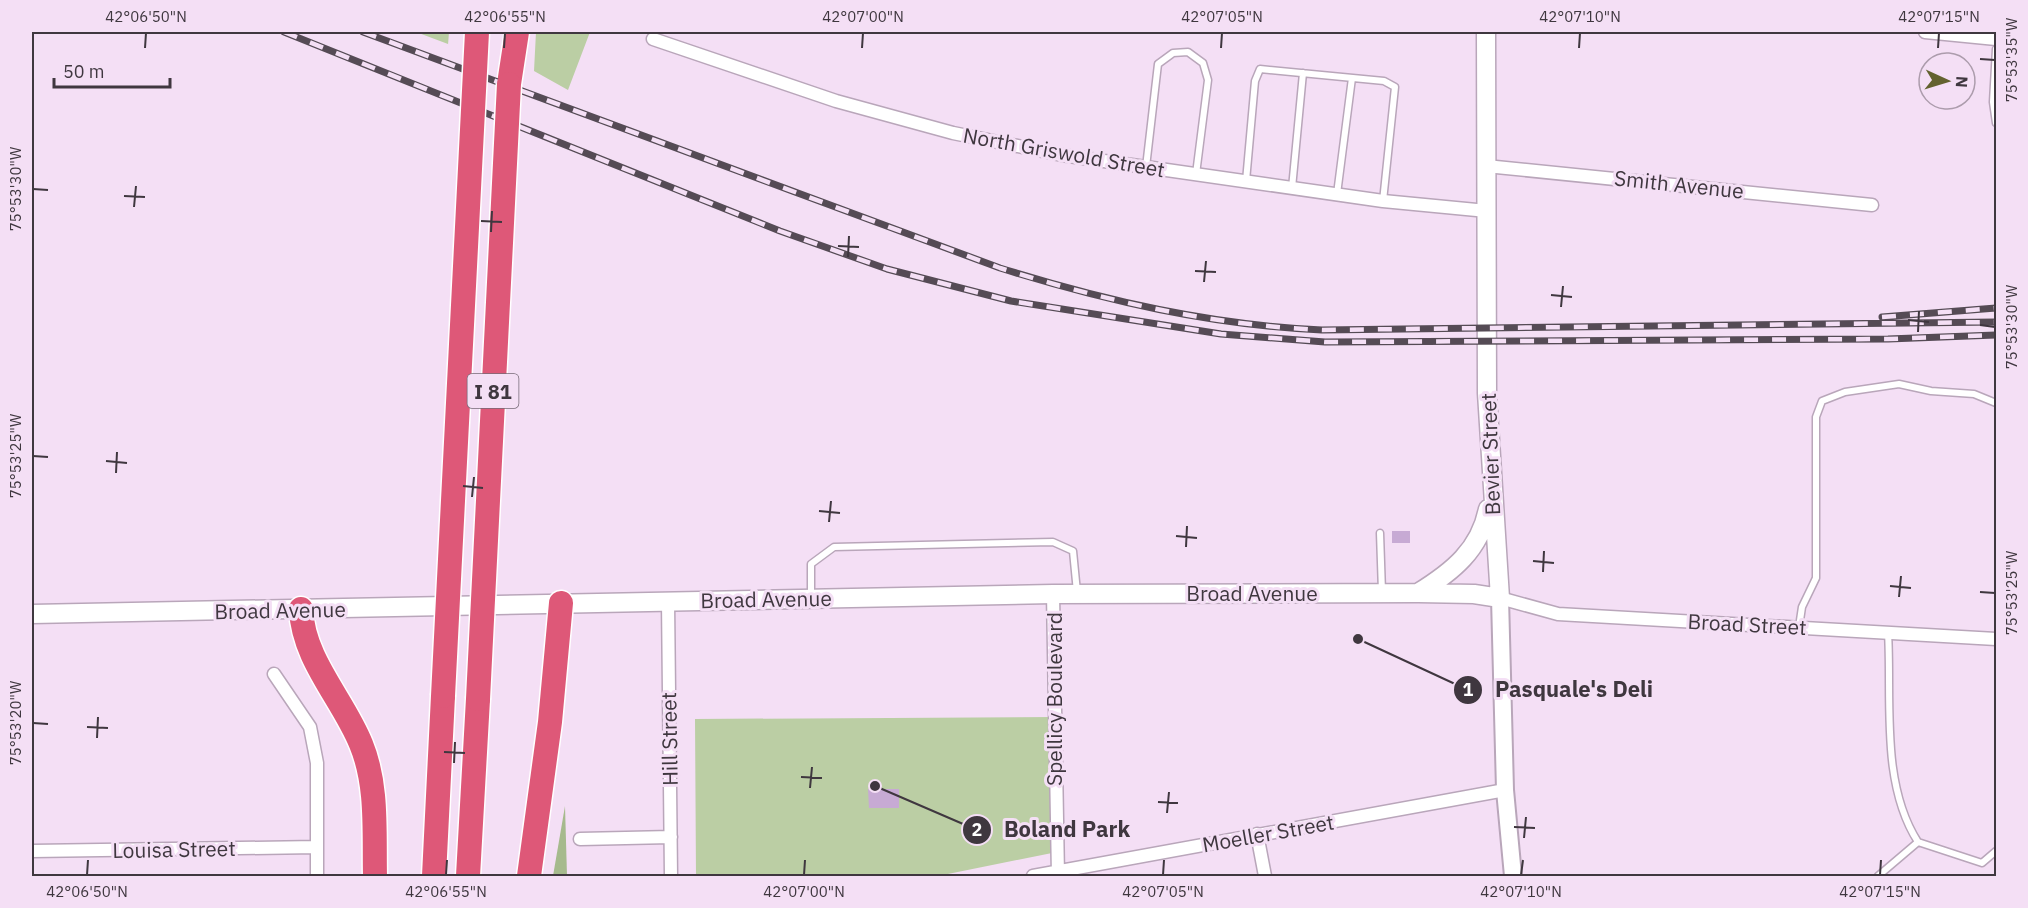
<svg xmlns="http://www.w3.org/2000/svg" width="2028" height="908" viewBox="0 0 2028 908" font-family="'IBM Plex Sans',sans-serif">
<rect width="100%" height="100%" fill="#f4dff5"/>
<path fill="#bbcea4" d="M416,32h33l-1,13v-1z
M536,32h54l-22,58 -34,-19z
M1054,717l3,135 -119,24h-242l-1,-157z"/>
<path fill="#a6ba8d" d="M565,806l2,70h-14z"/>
<path fill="#c7aad4" d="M1392,531h18v12h-18z
M868,789h31v19h-30z"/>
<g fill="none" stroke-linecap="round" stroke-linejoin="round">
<g stroke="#b9a6ba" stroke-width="9">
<path id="service" d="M1996,49l-3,53 3,21
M1146,167l12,-103 15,-11 15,-1 15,11 5,17 -12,94
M1246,181l9,-100 5,-12 124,12 11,6 -12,114
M1292,188l11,-115
M1337,194l15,-116
M1380,533l2,59
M811,598v-34l23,-17 219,-5 20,9 4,41
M1799,627l3,-20 14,-29v-161l6,-16 23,-9 54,-8 32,7 43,3 22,9
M1888,632c4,67 -8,151 30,210
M1878,876l40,-34 64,21 14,-12"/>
</g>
<g stroke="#b9a6ba" stroke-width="15">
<path id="minor" d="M1925,32l71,7
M653,39l183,62 117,32 109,22 321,46 104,10
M1486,166l386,39
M1053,594l5,282
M1500,598l58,16 438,25
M668,601l3,275
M274,674l36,53 7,36v113
M1257,834l8,42
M580,839l91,-2
M32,851l285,-4
M1033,876l472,-86"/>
</g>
<g stroke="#b9a6ba" stroke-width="20">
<path id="tertiary" d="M1500,598l5,192 8,86"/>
</g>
<g stroke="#b9a6ba" stroke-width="21">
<path id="secondary" d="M1418,593c34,-21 62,-43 70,-84
M32,614l1021,-20 365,-1 56,1 26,4 -13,-205 -1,-361"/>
</g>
<g stroke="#fff" stroke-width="27">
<path id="motorway" d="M509,84l8,-52
M301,609c2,51 42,90 60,135 17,41 13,88 14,132
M434,876l9,-180
M468,876l10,-177
M529,876l21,-154 11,-119"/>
</g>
<use href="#service" stroke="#fff" stroke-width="6"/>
<use href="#minor" stroke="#fff" stroke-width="12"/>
<use href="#tertiary" stroke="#fff" stroke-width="16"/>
<use href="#secondary" stroke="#fff" stroke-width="18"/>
<use href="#motorway" stroke="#de5878" stroke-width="24"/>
<g stroke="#554b55" stroke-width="7">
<path id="rail" d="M284,32l496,199 107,38 124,32 210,33 104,8 563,-3 108,-4
M363,32l637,236c106,33 211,57 322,62l674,-8
M1882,317l114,-9"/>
</g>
<use href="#rail" stroke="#f4dff5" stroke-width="4.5" stroke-dasharray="14" stroke-linecap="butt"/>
<g stroke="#fff" stroke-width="27" stroke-linecap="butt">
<path id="motorway-bridge" d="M443,696l34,-664
M478,699l31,-615"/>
</g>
<use href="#motorway-bridge" stroke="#de5878" stroke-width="24"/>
</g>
<path fill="none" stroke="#3f373f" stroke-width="2" d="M145,48l1,-15M504,48l1,-15M862,48l1,-15M1221,48l1,-15M1579,48l1,-15M1938,48l1,-15M1980,59l15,1M33,189l15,1M124,196l21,1M134,207l2,-21M481,221l21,1M491,232l1,-21M838,246l21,1M848,257l1,-21M1195,271l21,1M1204,282l2,-21M1551,295l21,2M1561,307l2,-21M1908,320l21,2M1980,325l15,2M1918,332l1,-21M33,456l15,1M106,461l21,2M116,473l1,-21M463,486l20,2M472,497l2,-20M819,511l21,2M829,522l2,-21M1176,536l21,2M1186,547l1,-21M1533,561l21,2M1543,572l1,-21M1890,586l21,2M1980,592l15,1M1899,597l2,-21M33,723l15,1M87,727l21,1M97,738l1,-21M444,752l21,1M454,763l1,-21M801,777l21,1M810,788l2,-21M1158,802l20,1M1167,813l2,-21M1514,827l21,1M1524,838l2,-21M87,875l1,-15M446,875l1,-15M804,875l1,-15M1163,875l1,-15M1521,875l2,-15M1880,875l1,-15"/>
<g text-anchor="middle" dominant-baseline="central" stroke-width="6" stroke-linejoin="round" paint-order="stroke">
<rect fill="#f4dff5" stroke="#756976" stroke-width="1.5" x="467.5" y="374" width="51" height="34" rx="4.5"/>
<g font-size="20" font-weight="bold" fill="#3f373f">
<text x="493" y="391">I 81</text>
</g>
<g font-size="21" fill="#3f373f" stroke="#f4dff5">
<text transform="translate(1064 152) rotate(10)">North Griswold Street</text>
<text transform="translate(1679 184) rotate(6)">Smith Avenue</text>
<text transform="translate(1490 454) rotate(-92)">Bevier Street</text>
<text x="1252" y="593">Broad Avenue</text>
<text transform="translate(766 599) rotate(-1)">Broad Avenue</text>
<text transform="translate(280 610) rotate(-1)">Broad Avenue</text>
<text transform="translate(1747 624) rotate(3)">Broad Street</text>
<text transform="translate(1054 699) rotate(-90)">Spellicy Boulevard</text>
<text transform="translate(669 739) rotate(-91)">Hill Street</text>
<text transform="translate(1268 833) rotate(-10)">Moeller Street</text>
<text transform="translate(174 849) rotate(-1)">Louisa Street</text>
</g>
</g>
<path fill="none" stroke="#3f373f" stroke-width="2" d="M1358 639L1468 690M875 786L977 830"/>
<g fill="#3f373f" stroke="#f4dff5" stroke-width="2">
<circle cx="1358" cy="639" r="6"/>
<circle cx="875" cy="786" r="6"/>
<circle cx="1468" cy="690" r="15"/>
<circle cx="977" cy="830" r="15"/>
</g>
<g font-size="18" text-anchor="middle" font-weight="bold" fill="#fff">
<text x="1468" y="696">1</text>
<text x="977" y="836">2</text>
</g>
<g font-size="22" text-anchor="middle" font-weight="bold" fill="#3f373f" stroke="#f4dff5" stroke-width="6" stroke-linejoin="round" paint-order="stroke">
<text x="1574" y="697">Pasquale's Deli</text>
<text x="1067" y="837">Boland Park</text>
</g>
<rect width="2028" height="908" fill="none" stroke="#f4dff5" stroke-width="66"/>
<g transform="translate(1947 81) rotate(94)"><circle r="28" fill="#f4dff5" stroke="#ac9cac" stroke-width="1.5"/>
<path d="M0-4.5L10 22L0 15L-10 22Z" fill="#63622f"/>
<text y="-9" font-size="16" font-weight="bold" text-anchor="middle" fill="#3f373f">N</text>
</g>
<path d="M54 78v9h116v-9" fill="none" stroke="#3f373f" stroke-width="3"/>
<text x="63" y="78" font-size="18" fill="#3f373f" stroke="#f4dff5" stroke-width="4.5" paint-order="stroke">50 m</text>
<rect x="33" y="33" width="1962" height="842" fill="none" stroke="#3f373f" stroke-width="2"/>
<g font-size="15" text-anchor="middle" fill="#3f373f">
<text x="146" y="22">42°06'50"N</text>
<text x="505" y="22">42°06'55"N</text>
<text x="863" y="22">42°07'00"N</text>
<text x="1222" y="22">42°07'05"N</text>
<text x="1580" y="22">42°07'10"N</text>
<text x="1939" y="22">42°07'15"N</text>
<text transform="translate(2012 60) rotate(-90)" y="5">75°53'35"W</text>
<text transform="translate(16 189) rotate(-90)" y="5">75°53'30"W</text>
<text transform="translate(2012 327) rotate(-90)" y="5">75°53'30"W</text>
<text transform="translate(16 456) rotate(-90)" y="5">75°53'25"W</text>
<text transform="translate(2012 593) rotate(-90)" y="5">75°53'25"W</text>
<text transform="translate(16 723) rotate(-90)" y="5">75°53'20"W</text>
<text x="87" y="897">42°06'50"N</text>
<text x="446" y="897">42°06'55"N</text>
<text x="804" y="897">42°07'00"N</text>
<text x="1163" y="897">42°07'05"N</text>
<text x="1521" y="897">42°07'10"N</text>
<text x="1880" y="897">42°07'15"N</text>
</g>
</svg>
